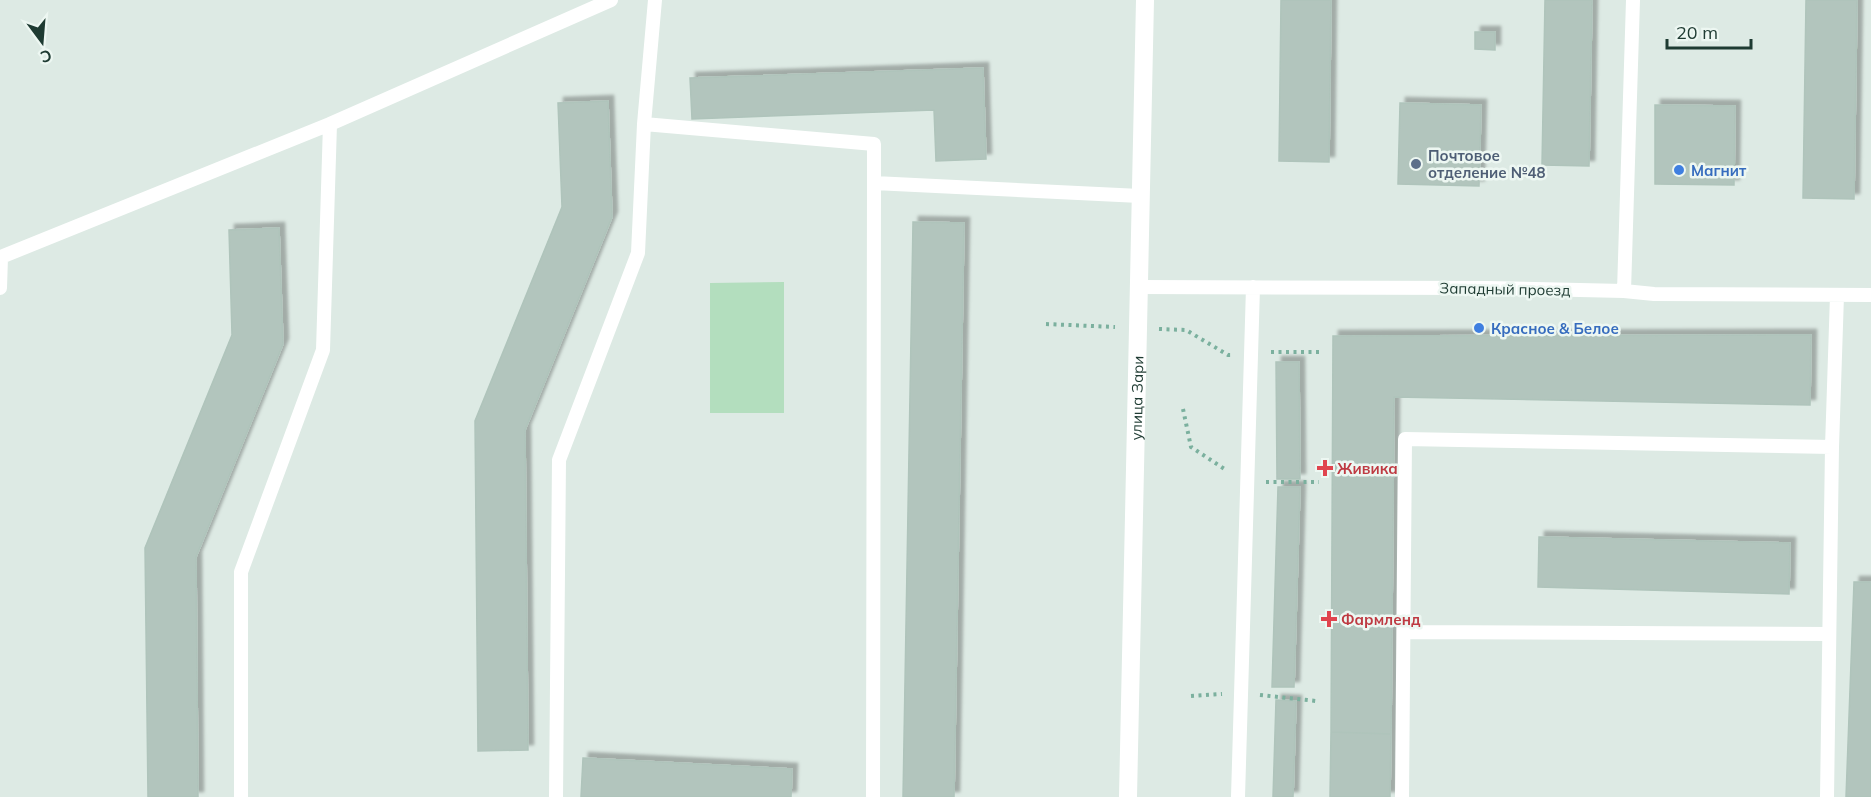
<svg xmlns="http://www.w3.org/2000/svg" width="1871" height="797" viewBox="0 0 1871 797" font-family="Mulish,sans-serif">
<defs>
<filter id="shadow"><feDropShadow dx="5.5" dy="-5.5" stdDeviation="1.5" flood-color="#0004"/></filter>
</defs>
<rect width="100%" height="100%" fill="#ddeae4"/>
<path fill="#b3debe" d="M784,282v131h-74v-130z"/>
<path fill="#b2c5bd" stroke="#afc4bb" stroke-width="1.5" filter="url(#shadow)" d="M1281,0h50l-2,162 -50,-1z
M1545,0h47l-3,166 -47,-1z
M1806,0h51l-3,199 -51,-1z
M1475,32h20v18l-20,-1z
M983,68l3,91 -50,2 -2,-51 -242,9 -2,-41z
M608,101l4,116 -87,213 3,320 -50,1 -3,-330 87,-214 -4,-104z
M1400,103l81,2 -2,81 -81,-2z
M1655,105l80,1 -1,79 -79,-1z
M913,222l51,1 -10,574h-51z
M279,228l4,116 -87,213 2,240h-50l-3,-249 87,-213 -3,-105z
M1811,335l-1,70 -416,-8 -3,337 -60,-2 2,-396z
M1276,362h23l1,117h-23z
M1278,487h22l-6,200h-22z
M1539,537l251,6 -1,51 -251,-7z
M1854,582h17v215h-25z
M1276,700l20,1 -3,96h-20z
M1331,732l60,2 -1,63h-60z
M583,758l209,11 -1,28h-210z"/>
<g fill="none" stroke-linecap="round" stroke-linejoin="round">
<path stroke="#7bb09e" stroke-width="4" stroke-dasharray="3 4.5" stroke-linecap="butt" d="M1046,324l69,3
M1159,329l27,1 42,25h3
M1271,352h51
M1183,409l8,38 35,23
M1266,482h53
M1260,695l56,6
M1191,696l31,-2"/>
<path stroke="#fff" stroke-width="14" d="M644,124l230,20v39
M1138,287l348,1 138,3 30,3 217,1
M0,288l1,-31 329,-133
M1624,291l9,-291
M1404,632l425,2
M241,797v-225l82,-222 7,-226 281,-124
M556,797l3,-337 79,-207 6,-129 11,-124
M873,797l1,-614 266,13
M1238,797l15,-510
M1402,797l3,-358 427,8 5,-152
M1827,797l5,-350"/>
<path stroke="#fff" stroke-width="18" id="s1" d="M1128,797l17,-797"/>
</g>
<circle fill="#5c6f8a" stroke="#edf7f2" stroke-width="2" cx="1416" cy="164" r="6"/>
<g fill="#3f7fe0" stroke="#edf7f2" stroke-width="2">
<circle cx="1679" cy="170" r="6"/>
<circle cx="1479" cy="328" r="6"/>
</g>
<g fill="#e0444e" stroke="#edf7f2" stroke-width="2">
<path d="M1322 459h6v6h6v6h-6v6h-6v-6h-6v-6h6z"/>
<path d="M1326 610h6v6h6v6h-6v6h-6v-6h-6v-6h6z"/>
</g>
<g text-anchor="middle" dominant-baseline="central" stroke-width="5" stroke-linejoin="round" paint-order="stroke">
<g font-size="15" font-weight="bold" fill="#4e5e75" stroke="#edf7f2" text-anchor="start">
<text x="1428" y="155">Почтовое<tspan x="1428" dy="17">отделение №48</tspan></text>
</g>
<g font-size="15" font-weight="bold" fill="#366cbe" stroke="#edf7f2" text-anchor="start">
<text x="1691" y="170">Магнит</text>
<text x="1491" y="328">Красное &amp; Белое</text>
</g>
<g font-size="15" fill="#1e3b32" stroke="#edf7f2">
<text transform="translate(1505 289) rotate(1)">Западный проезд</text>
<text stroke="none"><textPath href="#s1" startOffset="399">улица Зари</textPath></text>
</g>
<g font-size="15" font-weight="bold" fill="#be3a42" stroke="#edf7f2" text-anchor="start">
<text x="1337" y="468">Живика</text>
<text x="1341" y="619">Фармленд</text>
</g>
</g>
<g transform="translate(42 42) rotate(164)" stroke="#edf7f2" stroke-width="4.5" paint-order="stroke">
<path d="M0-4.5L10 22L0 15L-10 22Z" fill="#1e3b32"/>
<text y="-9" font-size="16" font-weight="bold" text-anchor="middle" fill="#1e3b32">С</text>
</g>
<path d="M1667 39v9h84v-9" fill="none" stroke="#1e3b32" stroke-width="3"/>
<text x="1676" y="39" font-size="18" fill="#1e3b32" stroke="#edf7f2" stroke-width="4.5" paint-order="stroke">20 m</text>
</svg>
